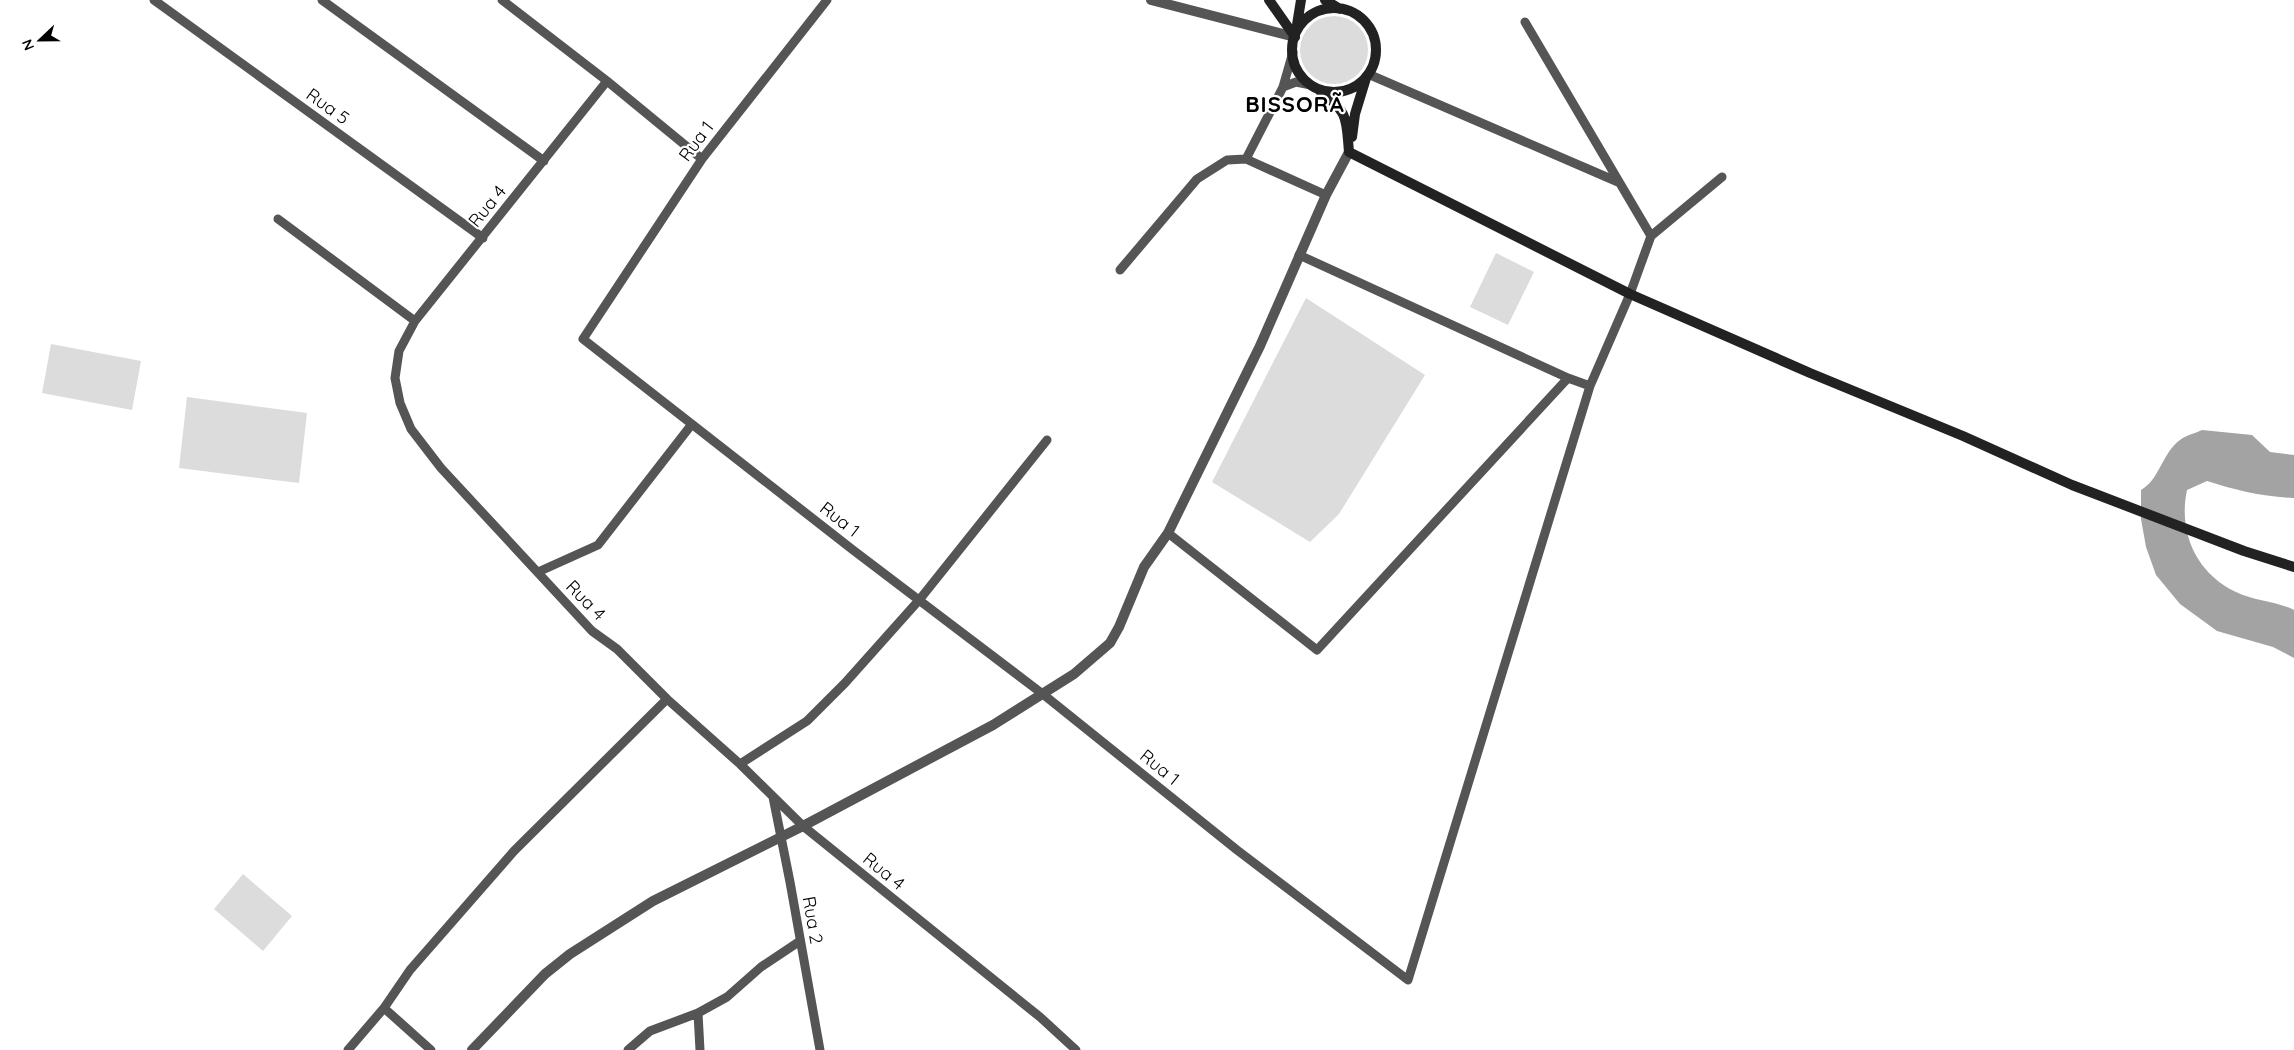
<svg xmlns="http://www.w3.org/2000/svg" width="2294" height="1050" viewBox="0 0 2294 1050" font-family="Quicksand,sans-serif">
<rect width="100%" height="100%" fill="#fff"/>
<path fill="#dcdcdc" d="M1300 50a34 34 0 1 1 68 0a34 34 0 1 1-68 0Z
M1496,253l38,19 -26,53 -38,-18z
M1306,298l119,77 -86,139 -29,28 -98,-60z
M51,344l90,17 -9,49 -90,-17z
M187,397l120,16 -8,70 -120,-15z
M243,874l49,42 -29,35 -49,-42z"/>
<path fill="#a3a3a3" d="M2202,430l50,5 18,17 24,3v43c-30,-1 -59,-8 -87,-17l-20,9c-9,42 9,83 49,102 18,9 40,9 58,18v48l-21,-11 -56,-16 -37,-27 -24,-29 -10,-28 -5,-28v-29c19,-11 21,-37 39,-50 6,-5 16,-7 22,-10z"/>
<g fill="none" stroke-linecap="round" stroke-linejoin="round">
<path stroke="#555" stroke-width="9" d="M154,0l329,238
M322,0l222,161
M502,0l105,81 95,78
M827,0l-125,159 -119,180 270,211 191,145 193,155 171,130 182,-594 40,-92 21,-58 71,-59
M1525,22l126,214
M1368,74l250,108
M607,81l-192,240 -16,30 -4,27 5,25 11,26 30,39 151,163 25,18 50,50 73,65 63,62 237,191 36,33
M1283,87l13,-5 15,3
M1246,159l37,-72 10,-35
M278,219l137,102
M1299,255l269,123 22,8
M1120,270l77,-91 30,-19 19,-1 80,36
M1168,533l149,117 251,-272
M538,572l60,-27 94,-121
M740,764l67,-43 38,-38 75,-84 127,-159
M773,797l17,85 30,168
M384,1008l47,42
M698,1013l2,37
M348,1050l36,-42 26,-38 104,-119 153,-152
M628,1050l22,-19 48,-18 29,-16 34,-30 39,-26"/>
<path stroke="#555" stroke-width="10" d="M1151,0l144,37
M472,1050l73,-76 25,-20 83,-53 150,-75 190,-101 81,-51 36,-31 9,-16 25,-60 24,-34 92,-187 66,-151 23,-43"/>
<path stroke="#222" stroke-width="10" d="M1269,0l26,37
M1325,0l15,9
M1292 50a42 42 0 1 1 84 0a42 42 0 1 1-84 0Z
M1296,31l5,-31
M1320,91c29,22 26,27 29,61
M1352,137l3,-23 11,-36
M1349,152l281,142 180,79 153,63 109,49 172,66 50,16"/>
</g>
<g text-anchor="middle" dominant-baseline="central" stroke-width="4.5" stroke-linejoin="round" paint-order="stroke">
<g font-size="18" fill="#000" stroke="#fff">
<text transform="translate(328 106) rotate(36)">Rua 5</text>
<text transform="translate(696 141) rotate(-53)">Rua 1</text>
<text transform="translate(487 206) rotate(-51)">Rua 4</text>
<text transform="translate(840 519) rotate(38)">Rua 1</text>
<text transform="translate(586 600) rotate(46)">Rua 4</text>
<text transform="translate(1160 767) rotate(39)">Rua 1</text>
<text transform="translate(884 871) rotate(39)">Rua 4</text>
<text transform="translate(813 920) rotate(80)">Rua 2</text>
</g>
<g font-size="22" font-weight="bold" letter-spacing="1" fill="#000" stroke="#fff">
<text x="1295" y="104">BISSORÃ</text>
</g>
</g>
<g transform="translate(40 40) rotate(248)" stroke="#ffffff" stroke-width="4" paint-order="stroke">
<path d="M0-4L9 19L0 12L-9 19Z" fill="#000000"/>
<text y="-8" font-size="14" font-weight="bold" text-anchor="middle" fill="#000000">N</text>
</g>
</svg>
